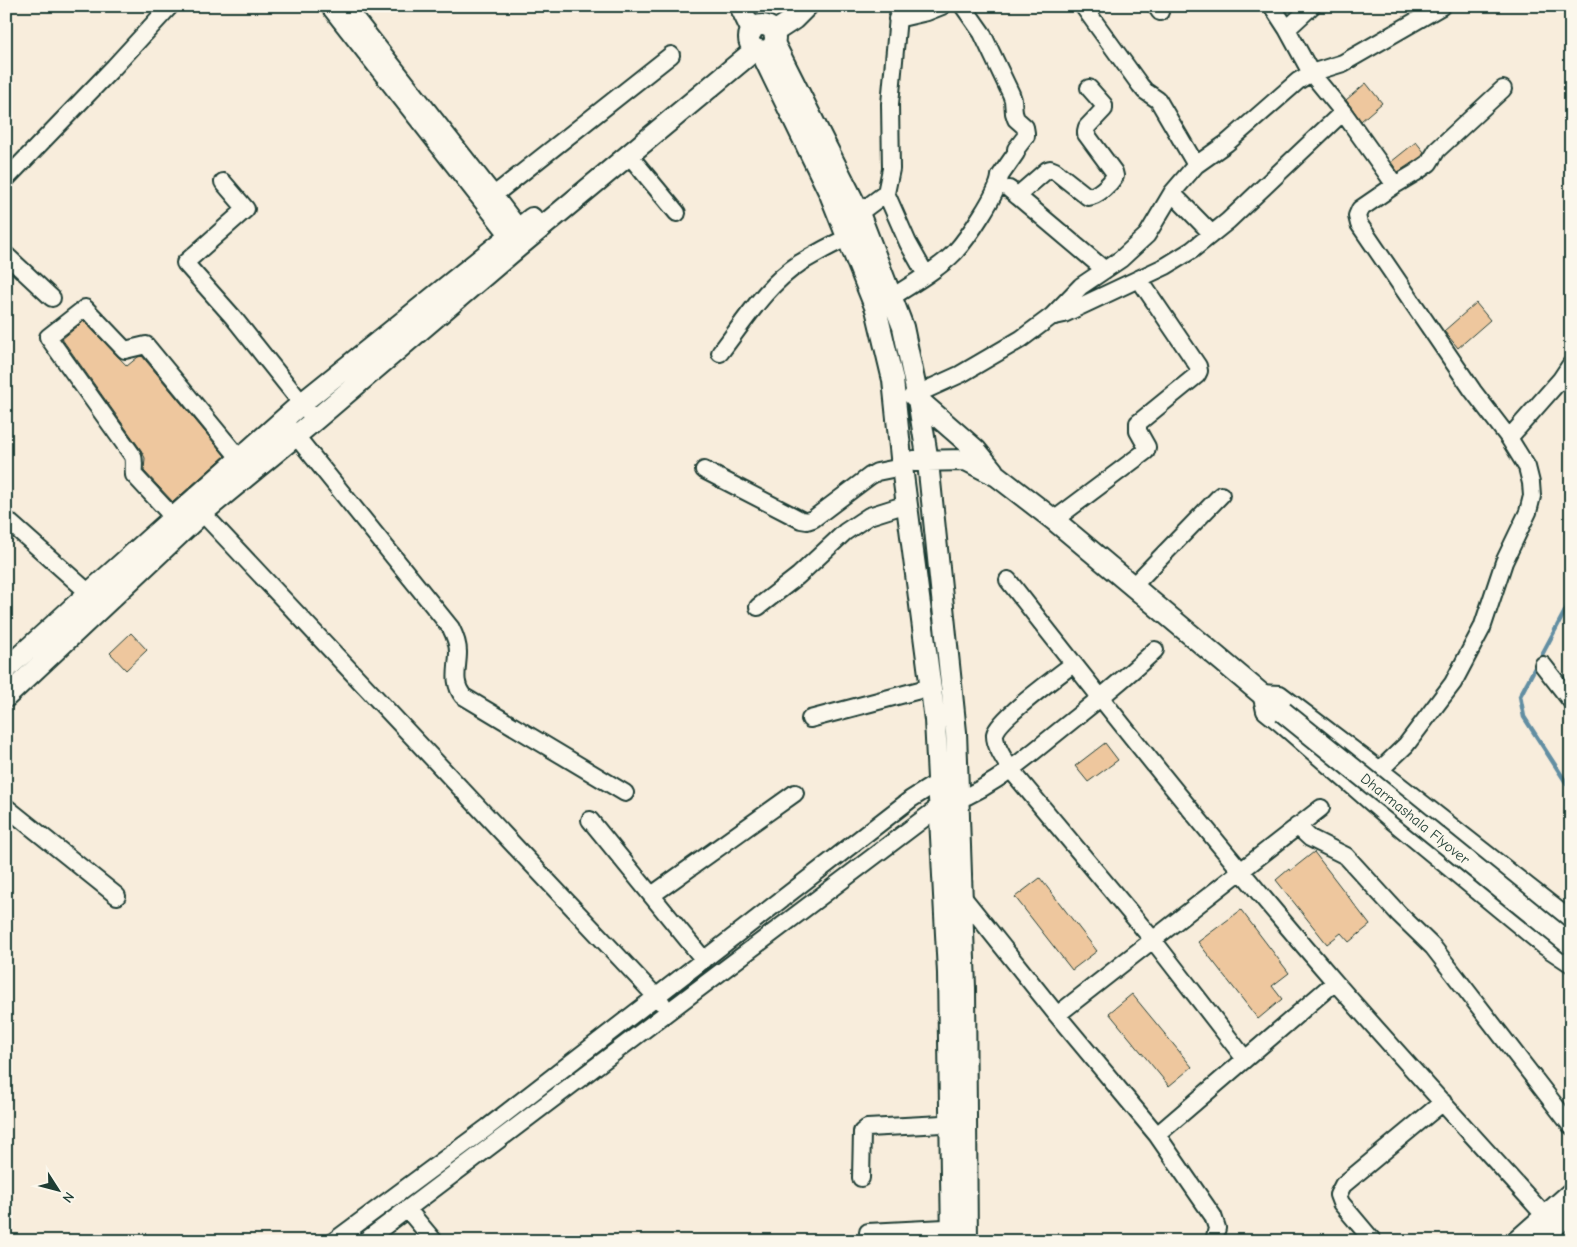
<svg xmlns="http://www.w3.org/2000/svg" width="1577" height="1247" viewBox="0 0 1577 1247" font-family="'Comic Neue',sans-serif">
<rect width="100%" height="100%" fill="#f8eddc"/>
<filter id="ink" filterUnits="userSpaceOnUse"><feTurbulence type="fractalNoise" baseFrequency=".02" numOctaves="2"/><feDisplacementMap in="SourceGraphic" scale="10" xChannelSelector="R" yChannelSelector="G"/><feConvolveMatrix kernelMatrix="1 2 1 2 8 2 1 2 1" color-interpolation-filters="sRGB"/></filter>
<g filter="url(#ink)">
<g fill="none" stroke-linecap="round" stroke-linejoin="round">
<path stroke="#628ea2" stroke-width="4.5" d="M1571,600l-51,96 4,21 47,73"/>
</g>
<path fill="#eec79e" stroke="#1f3d34" d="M1366,83l16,20 -21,18 -15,-21z
M1416,142l8,10 -2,4 -24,16 -7,-10z
M1476,303l14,17 -32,28 -14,-17z
M84,321l43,45 11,-9 4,-1 83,100 -52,46 -29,-31 1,-13 -4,-8 -79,-111z
M131,633l16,17 -21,20 -16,-17z
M1105,743l13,17 -30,22 -13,-16z
M1314,852l56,73 -21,17 -8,-9 -14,11 -51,-64 13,-11 1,2z
M1040,878l57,73 -25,19 -57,-73z
M1241,910l48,63 -17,13 10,13 -24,20 -60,-77z
M1132,994l60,73 -23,19 -60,-73z"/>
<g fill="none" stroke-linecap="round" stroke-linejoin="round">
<g stroke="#1f3d34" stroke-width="20">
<path id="minor" d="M329,6l188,240
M346,6l148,189 32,42
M1083,6l57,79 5,6 13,9 38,65
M1156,6l4,6
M1272,6l15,23 24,44 32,39 52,73 -35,24 -3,7 2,8 114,167 36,47 18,29 4,16 1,13 -4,16 -24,50 -22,66 -29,55 -47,62 -26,25
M897,19l30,-7 15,-6
M1287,29l25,-23
M629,155l48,58
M6,179l108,-112 56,-61
M223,182l23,27 -61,54 48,54 82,103
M1395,185l20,-12 14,-10 8,-13 66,-61
M1009,189l96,81
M886,193l22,50 18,32
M1172,193l40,41
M494,195l177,-140
M1017,196l30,-26 3,-1 5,2 33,26c10,-1 22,-13 27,-21l-1,-4 -28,-38v-3l1,-4 17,-18v-4l-15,-17
M859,213l27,-20 5,-24 -1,-65 9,-98
M6,255l46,43
M892,297c19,-12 48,-29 63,-45 12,-13 44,-60 45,-76l16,-23v-4l10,-13v-3l-1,-6 -9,-8 -2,-6 -1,-13 -2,-6 -29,-61 -19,-27
M1055,316l9,-2 102,-48 26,-16 36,-29 115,-109
M720,353c24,-31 46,-68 80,-90 15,-9 31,-18 47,-25
M917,394l44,-20 60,-35 31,-23 29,-30 40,-27 26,-24 25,-42 24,-28 31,-22 71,-62 13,-8 32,-10 99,-57
M288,426l163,202c4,8 7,15 7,24 0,16 -6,30 5,44l162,97
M1509,438l52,-59 10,-15
M704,470l97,50 6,1 6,-2 57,-43 7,-4 25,-5
M195,505l467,498
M174,518l-40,-43c-1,-7 1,-12 -1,-19l-85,-119 37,-29 40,42 21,-5 94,114
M6,519l92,82
M1054,520l92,-69 1,-4 -9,-16v-8l59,-48 2,-4 -1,-5 -59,-87
M1008,580c106,136 214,272 327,402 69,79 140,156 210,234
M1133,586l88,-91
M758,607l40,-31 47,-44 24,-16 38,-12
M1073,664c-14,11 -75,55 -78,70 -1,11 10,27 16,36l142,170 92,119
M1543,665l28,36
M810,719l121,-32
M6,807l111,89
M590,820l114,140
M1297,826l13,12 36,18 53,58 34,33 138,179
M652,895l143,-102
M962,896l95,119 100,120 56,81 4,12 -3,13
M1571,920l-191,-150 -100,-76 -19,-1 4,18 15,12 110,96 154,127 27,18
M1057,1015l264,-207
M1157,1135l178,-153
M861,1178l1,-46 5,-4 94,-5
M408,1210l26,31
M868,1232l96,-5
M334,1241l154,-114 423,-328 19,-12 19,-7
M365,1241l574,-434c50,-15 86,-49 125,-80 31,-25 62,-49 91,-77
M1373,1241l-32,-38 -3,-8 5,-10 100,-83"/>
</g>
<g stroke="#1f3d34" stroke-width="24">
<path id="major" d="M740,6l12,25
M749 38a13 13 0 1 1 26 0a13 13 0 1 1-26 0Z
M774,32l20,-13 13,-13
M774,43l83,165 46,119 15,72 10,63 28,270 9,256 2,253
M760,50l70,144 46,115 17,71 9,87 33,253 13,253 4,268
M914,396l62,54 17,21
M914,461l52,-1 31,16 57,44 229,192
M6,669l83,-76 213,-190 230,-185
M6,697l196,-184 113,-93 203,-173 238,-198
M1517,1241l54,-48
M1538,1241l33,-29"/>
</g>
<use href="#minor" stroke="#fbf7ec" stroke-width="16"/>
<use href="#major" stroke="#fbf7ec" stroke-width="20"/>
<g stroke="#1f3d34" stroke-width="24" stroke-linecap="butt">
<g id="major-bridge">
<path id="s1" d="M1283,712l288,233"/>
</g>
</g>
<use href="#major-bridge" stroke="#fbf7ec" stroke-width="20"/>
</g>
</g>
<g text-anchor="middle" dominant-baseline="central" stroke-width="4" stroke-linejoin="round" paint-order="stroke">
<g font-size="15" fill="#1f3d34" stroke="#fbf7ec">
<text stroke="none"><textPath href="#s1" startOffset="170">Dharmashala Flyover</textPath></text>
</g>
</g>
<rect width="1577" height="1247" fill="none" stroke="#fbf7ec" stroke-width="25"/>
<rect x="12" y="12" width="1552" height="1222" fill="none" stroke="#1f3d34" stroke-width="2" filter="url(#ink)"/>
<g transform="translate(58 1190) rotate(126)" stroke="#fbf7ec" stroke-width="4" paint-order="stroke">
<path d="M0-4L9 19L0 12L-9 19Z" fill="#1f3d34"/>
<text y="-8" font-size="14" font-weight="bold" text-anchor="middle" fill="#1f3d34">N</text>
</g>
</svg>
